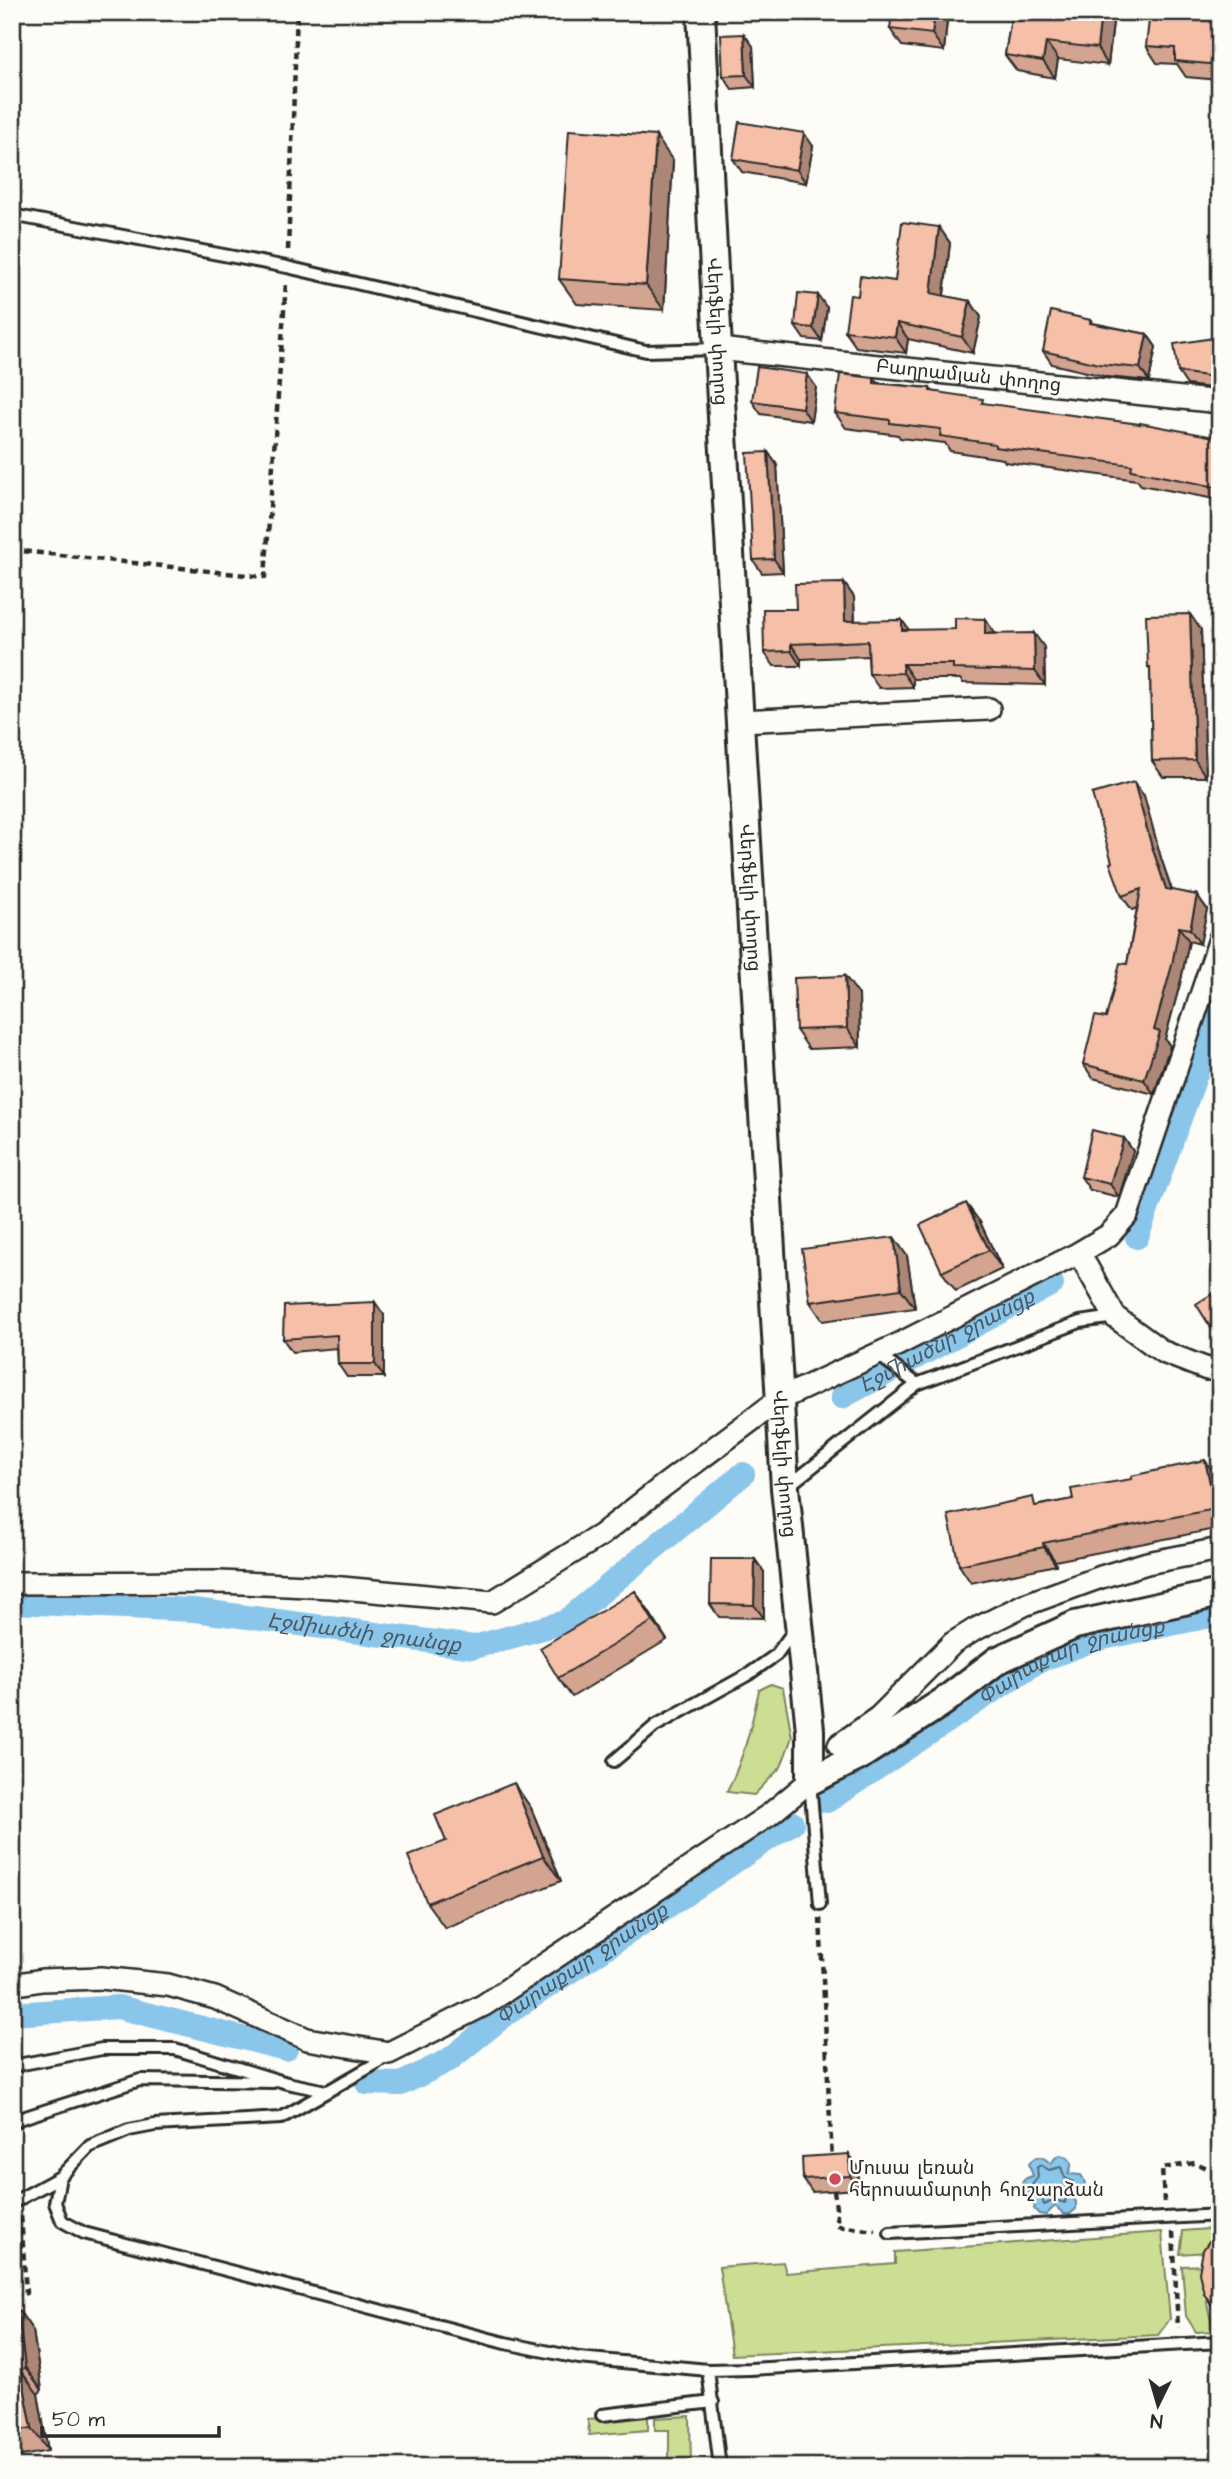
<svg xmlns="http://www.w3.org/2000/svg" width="1232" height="2479" viewBox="0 0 1232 2479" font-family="'Architects Daughter','Noto Sans Armenian',sans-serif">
<rect width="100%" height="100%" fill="#fdfcf7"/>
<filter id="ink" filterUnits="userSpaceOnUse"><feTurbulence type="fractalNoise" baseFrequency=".0143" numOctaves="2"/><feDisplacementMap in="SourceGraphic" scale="14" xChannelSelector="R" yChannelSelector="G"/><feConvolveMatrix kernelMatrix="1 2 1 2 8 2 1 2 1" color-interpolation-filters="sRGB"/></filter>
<g filter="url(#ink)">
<path fill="#cbde93" stroke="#7b845f" stroke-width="2" d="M771,1684l12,4 9,49 -11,30 -27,28 -27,-3c17,-35 24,-64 32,-102z
M1220,2228v23l-40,3 3,-23z
M1162,2232l8,87 -12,16 -426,20 -13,-88 64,-5 3,11 109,-9v-12z
M1207,2265c-4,23 -1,44 8,66l-19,1 -10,-16 -4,-50z
M648,2414v16l-59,5 -1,-16z
M690,2416l1,51h-22v-37h-14v-12z"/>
<path fill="#8ac5ea" stroke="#64879e" stroke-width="2" d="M1060,2155c12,3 14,9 8,19l13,1c8,10 2,16 -9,20l4,7v7l-6,5h-6l-9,-8 -9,9 -7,-1 -5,-5 2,-12 -12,-2c-5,-10 -2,-17 9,-19l-4,-12c7,-11 14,-8 22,0l4,-6z"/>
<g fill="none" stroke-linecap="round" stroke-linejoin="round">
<path stroke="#516977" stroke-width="2" d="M1041,2165l8,5 12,-3 4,11 8,4v4l-6,6 -2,11 -10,-3 -11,5 -4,-12 -8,-5v-3l6,-8 -1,-10z"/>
<g stroke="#8ac5ea" stroke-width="24">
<path d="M1137,1237l83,-229"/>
<path id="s1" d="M842,1397l210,-113"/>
<path id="s2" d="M12,1602l182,8 280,37 91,-25 178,-148"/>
<path id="s3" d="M827,1801l211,-140 55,-21 127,-26"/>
<path d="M12,2014l106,-7 168,42"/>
<path id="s4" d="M367,2083l34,1 48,-24 57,-46 286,-191"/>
</g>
<g stroke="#2b2b2b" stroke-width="16">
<path id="service" d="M12,215l275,52 359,84 72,-2
M877,1354l40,30
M787,1487l130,-103 163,-62 35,-5
M614,1761l41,-35 94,-52 27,-19 19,-26
M810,1781l10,123
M388,2054l-13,10 -94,54 -126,7 -26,5 -39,16 -30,31 -5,26 7,18 22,12 421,110 74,15 129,12 42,-1 470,-27
M12,2066l90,-17h73l112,34 39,8
M12,2123l7,-4 121,-39 133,2
M12,2203l48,-26
M890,2233l330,-18
M708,2370l12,97
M602,2415l111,-13"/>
</g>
<g stroke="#2b2b2b" stroke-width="26">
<g id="minor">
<path id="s5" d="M718,349l502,53"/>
<path d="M740,721l249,-12"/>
<path d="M1079,1253l36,64 48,35 44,17 13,-1"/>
<path d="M12,1583l208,-1 111,5 161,15 109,-67 61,-48 118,-88 117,-54 182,-92 30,-18 18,-20 93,-276"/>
<path d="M839,1745l40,-28 74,-74 21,-13 50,-25 77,-28 46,-14 73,-14"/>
<path d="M12,1985l30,-5 59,-2 67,7 47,13 92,41 82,14 95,-48 285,-190 41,-34"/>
</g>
</g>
<g stroke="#2b2b2b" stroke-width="32">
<g id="tertiary">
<path id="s6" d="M701,12l17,337 67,1139 25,242v51l48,-24 85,-55 55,-42 77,-35 145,-32"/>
</g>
</g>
<path stroke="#2b2b2b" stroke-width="4.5" stroke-dasharray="7 5" stroke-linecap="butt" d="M288,250l9,-238
M12,550l253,27 21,-294
M820,1918l12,243
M834,2190l4,36 37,5
M1164,2202l-2,-34 33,-5 15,6
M1173,2232l5,96
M12,2296l14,-3 -5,-79"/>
<use href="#service" stroke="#fdfcf7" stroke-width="10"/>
<use href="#minor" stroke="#fdfcf7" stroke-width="21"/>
<use href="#tertiary" stroke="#fdfcf7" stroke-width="26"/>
</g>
<path fill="#d3a490" stroke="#2b2b2b" stroke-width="2" d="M1012,12h101l1,2 -6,51 -50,-6 -3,19 -38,-7 -12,-16z
M1215,12l3,4h2v82l-3,-5 2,-13 -33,-3 -9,-13 -20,-1 -11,-17z
M945,19l2,2 -3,30 -42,-5 -12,-17z
M744,34l9,12 2,41 -23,2 -9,-13z
M813,146l-7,37 -64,-11 -9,-13z
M673,161l-9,149 -87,-6 -18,-25z
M939,227l11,16 -6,53 26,5 11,16 -8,36 -65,-14 -2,14 -50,-6 -11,-16 50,-50z
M827,308l-5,33 -18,-2 -9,-13z
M1091,320l2,3 54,11 9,13 -7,34 -41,-4 -56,-13 -9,-13z
M1220,337v52l-33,-4 -9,-13z
M807,374l9,13 -5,34 -50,-7 -9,-13z
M874,378l4,5 52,5 2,3 54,13 234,34v62l-79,-15 -4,-5 -132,-18 -2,-3 -53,-8 -5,-8 -45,-5 -2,-3 -52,-7 -11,-15z
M768,452l9,13 6,107 -21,1 -9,-13z
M844,583l10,14 1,24 54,9 86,3 49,14 1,38 -82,-2 -3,-4h-47v8l-34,1 -10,-14 -1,-18 -67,3v7h-27l-10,-14 32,-43z
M1201,630l5,147h-43l-11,-16 -2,-91 -2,-3z
M1144,796l17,62 11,32 25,5 10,14 -7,35 -11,-3 -8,39 -16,59 5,7 -16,48 -61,-16 -10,-14 23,-46 21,-54 10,-56 -5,2 -10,-14 -10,-34z
M859,995l1,52 -51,2 -13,-19z
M1124,1138l9,13 -14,46 -29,-7 -9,-13z
M980,1222l22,47 -46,22 -14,-19z
M907,1256l8,52 -92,13 -13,-19z
M384,1315v62h-37l-9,-13 -1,-16 -45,4 -9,-13z
M1217,1478l2,8h1v42l-165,33 1,4 -85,18 -12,-18 80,-60z
M764,1572v46l-45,-1 -9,-13z
M635,1591l32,49 -95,57 -14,-19z
M531,1808l30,73 -116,47 -18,-25z
M858,2167l1,22 -47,3 -9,-13z
M1220,2241v76l-16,-24z
M12,2306l5,2 16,23 9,59 -4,4 10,57 -36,7z"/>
<path fill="#ac8676" stroke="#2b2b2b" stroke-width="2" d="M935,12h11l-1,7 2,2 -3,30 -12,-17z
M1101,12h12l1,2 -6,51 -11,-17z
M744,34l9,12 2,41 -9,-12z
M1046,42l12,17 -3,19 -12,-17z
M804,133l9,13 -7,37 -9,-13z
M656,136l17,25 -9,149 -18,-25z
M939,227l11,16 -8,66 -11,-16z
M818,295l9,13 -5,33 -9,-13z
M970,301l11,16 -8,36 -11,-16z
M897,323l11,16 -2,14 -11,-16z
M1147,334l9,13 -7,34 -9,-13z
M807,374l9,13 -5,34 -9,-13z
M768,452l9,13 6,107 -9,-13z
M1218,480l2,3v9l-4,-5z
M844,583l10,14 1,39 -10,-15z
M1190,614l11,16 5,147 -11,-17z
M985,619l10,14 -10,1z
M902,620l10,14 -10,-4z
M1034,633l10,14 1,38 -10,-14z
M791,644l10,15v7l-10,-15z
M903,664l10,15v8l-10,-14z
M1134,782l10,14 17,62 15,45 -10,-14 -15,-45z
M1197,895l10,14 -7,35 -10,-15z
M1179,927l10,14 -8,39 -16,59 5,7 -16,48 -10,-14 10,-50z
M845,976l14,19 1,52 -13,-19z
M1124,1138l9,13 -14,46 -9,-13z
M966,1203l14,19 22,47 -13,-19z
M894,1237l13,19 8,52 -14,-19z
M375,1302l9,13v62l-9,-13z
M1205,1460l12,18 3,12 -9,-2z
M1043,1543l12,18 1,4 -12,-18z
M755,1559l9,13v46l-10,-13z
M635,1591l13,19 19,30 -14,-19z
M514,1783l17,25 30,73 -18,-25z
M849,2154l9,13 1,22 -9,-13z
M17,2308l16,23 9,59 -17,-23z
M21,2371l17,23 10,57 -16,-23z"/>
<path fill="#f5bfa8" stroke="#2b2b2b" stroke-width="2" d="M892,12h43l-3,22 -42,-5z
M1012,12h89l-4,36 -51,-6 -3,19 -38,-6z
M1150,12h64v3l6,1v49l-45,-4v-13l-29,-2z
M744,34l2,41 -23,1 -2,-41z
M1220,79v15l-3,-1z
M739,122l65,11 -7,37 -64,-11z
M569,130l87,6 -10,149 -87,-6z
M902,222l37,5 -8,66 39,8 -8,36 -65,-14 -2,14 -50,-6 5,-36 8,1 2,-20 35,5z
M798,293l20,2 -5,33 -18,-2z
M1051,311l40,9 -1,3 57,11 -7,34 -41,-4 -56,-13z
M1220,337v39l-6,1 -36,-5 -4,-28z
M757,367l50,7 -5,34 -50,-7z
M840,374l34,4v5l56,5v3l53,8 -1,4 158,21v-1l80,15v42h-2l-2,7 -85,-17 1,-5 -137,-18v-3l-55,-8 1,-7 -51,-6v-3l-55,-7z
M768,452l6,107 -21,1 -6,-107z
M844,583l1,38 57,-1v10l53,-1v-11l30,1v15l49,-1 1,38 -82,-2v-5h-50v9l-34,1 -1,-33 -77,3v7l-27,1 -1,-43h33l-1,-25z
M1190,614l5,146 -43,1 -2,-94h-2l-2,-52z
M1134,782l17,62 15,45 31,6 -7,34 -11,-2 -7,38 -18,65 6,2 -16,48 -61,-16 12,-48 11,2 14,-55 7,1 14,-75 -19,7 -12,-33 2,-1 -20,-68z
M845,976l2,52 -51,2 -2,-52z
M1092,1130l32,8 -14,46 -29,-7z
M966,1203l23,47 -47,22 -22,-47z
M894,1237l7,52 -91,13 -8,-53z
M1220,1289v53l-24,-38z
M375,1302v62h-37l-1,-29 -54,4 1,-33z
M1205,1460l6,28 9,-2v22l-177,35 1,4 -85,18 -11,-50 85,-18 2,9 38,-7 -2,-10 61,-10 -1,-3z
M711,1559h44l-1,46 -44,-1z
M635,1591l18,30 -95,57 -18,-30z
M514,1783l29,73 -116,47 -19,-47 38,-15 -11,-26z
M849,2154l1,22 -47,3 -1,-22z
M1214,2234l6,7v65l-5,4 -11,-17 -5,-20 4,-23z
M12,2306l5,2 8,59 -4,4 11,57 -20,3z"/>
</g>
<circle fill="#d1495b" stroke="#fdfcf7" stroke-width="2.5" cx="835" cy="2179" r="7"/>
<g text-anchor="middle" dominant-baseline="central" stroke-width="5" stroke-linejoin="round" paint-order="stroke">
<g font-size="19" fill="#2b2b2b" stroke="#fdfcf7">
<text stroke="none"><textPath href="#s6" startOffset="320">Վերֆելի փողոց</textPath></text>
<text stroke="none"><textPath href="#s5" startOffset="252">Բաղրամյան փողոց</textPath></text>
<text stroke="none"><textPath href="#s6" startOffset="887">Վերֆելի փողոց</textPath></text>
<text stroke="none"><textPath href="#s6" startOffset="1454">Վերֆելի փողոց</textPath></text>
</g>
<g font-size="19" fill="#2b2b2b" stroke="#fdfcf7" text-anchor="start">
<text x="849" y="2168">Մուսա լեռան<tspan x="849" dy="22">հերոսամարտի հուշարձան</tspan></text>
</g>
<g font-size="21" font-style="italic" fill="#485964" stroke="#fdfcf7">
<text stroke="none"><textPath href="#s1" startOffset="119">Էջմիածնի ջրանցք</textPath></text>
<text stroke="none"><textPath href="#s2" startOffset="354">Էջմիածնի ջրանցք</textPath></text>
<text stroke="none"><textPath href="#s3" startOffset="284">Փարաքար ջրանցք</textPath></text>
<text stroke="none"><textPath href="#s4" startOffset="252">Փարաքար ջրանցք</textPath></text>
</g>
</g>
<rect width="1232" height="2479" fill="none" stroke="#fdfcf7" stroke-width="42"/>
<rect x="21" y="21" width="1190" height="2437" fill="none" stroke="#2b2b2b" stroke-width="2.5" filter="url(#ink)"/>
<g transform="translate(1158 2405) rotate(185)" stroke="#fdfcf7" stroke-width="5" paint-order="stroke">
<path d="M0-5L12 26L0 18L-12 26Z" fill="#2b2b2b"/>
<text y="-10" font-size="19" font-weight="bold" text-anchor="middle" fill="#2b2b2b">N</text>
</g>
<path d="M42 2426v10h177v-10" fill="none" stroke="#2b2b2b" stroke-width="3.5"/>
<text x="52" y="2426" font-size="21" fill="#2b2b2b" stroke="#fdfcf7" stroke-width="5" paint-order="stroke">50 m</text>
</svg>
